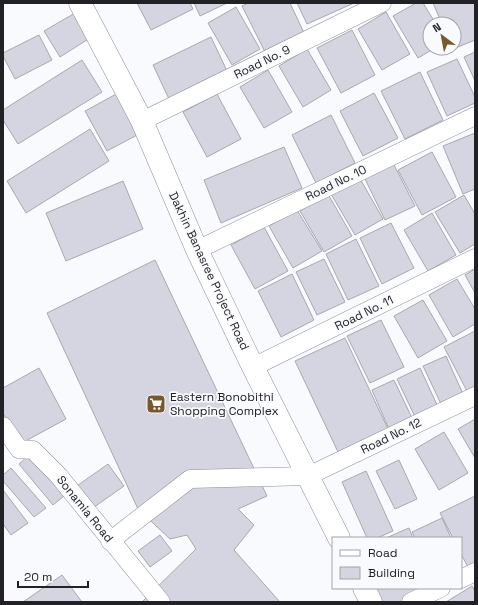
<svg xmlns="http://www.w3.org/2000/svg" width="478" height="605" viewBox="0 0 478 605" font-family="'Space Grotesk',sans-serif">
<rect width="100%" height="100%" fill="#f9fafe"/>
<path fill="#d4d5e0" stroke="#a7a8b2" d="M137,3h53l3,6 -42,21z
M194,3h33l-27,13z
M248,3h42l15,32 -39,19 -24,-48z
M297,3h57l-47,21z
M416,3h7l13,21h-6v24h5l-17,10 -25,-42z
M433,3h42v37l-22,9 1,-25h-12z
M236,7l24,42 -28,16 -24,-42z
M386,12l24,42 -28,16 -24,-41z
M75,13l15,25 -30,19 -16,-26z
M352,30l23,45 -34,18 -24,-45z
M39,35l13,25 -37,19 -12,-23v-3z
M211,37l16,34 -58,28 -16,-34z
M307,49l24,41 -28,17 -24,-41z
M475,52v29l-11,-24z
M457,59l18,38v6l-28,13 -20,-44z
M82,60l20,32 -84,52 -15,-24v-10z
M268,70l24,42 -28,16 -24,-41z
M420,72l23,48 -38,19 -24,-48z
M120,92l21,41 -34,18 -22,-40z
M374,93l24,45 -35,18 -23,-45z
M217,94l24,45 -34,18 -24,-45z
M331,115l24,48 -39,20 -24,-48z
M90,129l19,32 -83,52 -19,-32z
M475,133v56l-12,5 -20,-48z
M284,147l18,41 -81,35 -17,-43z
M432,152l24,45 -34,18 -24,-45z
M393,163l22,43 -30,14 -21,-43z
M359,177l24,42 -28,16 -24,-41z
M123,181l20,48 -77,32 -20,-48z
M328,194l24,42 -28,16 -24,-41z
M464,195l11,19v30l-15,9 -25,-41z
M297,210l25,41 -29,17 -24,-42z
M432,213l24,42 -28,16 -24,-41z
M391,223l23,45 -32,16 -22,-46z
M264,227l24,44 -33,18 -24,-44z
M356,239l23,47 -31,14 -22,-46z
M324,259l21,43 -28,13 -21,-43z
M155,260l112,236 -29,13 16,16 -20,25 46,52h-138l54,-53 -9,-14 -17,4 -32,-30 -91,-196z
M475,269v24l-10,-18z
M292,274l22,46 -33,17 -23,-46z
M457,279l18,30v15l-22,13 -24,-42z
M423,300l24,41 -29,17 -24,-42z
M381,320l23,47 -34,16 -23,-47z
M475,331v58l-7,4 -24,-46z
M345,338l43,91 -50,23 -43,-91z
M446,356l17,38 -22,10 -18,-38z
M39,368l27,51 -46,25 -17,-31v-25z
M420,368l18,39 -23,10 -18,-38z
M394,380l18,38 -23,11 -17,-39z
M475,419v39l-17,-29z
M444,432l24,41 -29,17 -24,-41z
M29,455l35,41 -11,9 -34,-41z
M399,460l18,39 -22,10 -19,-38z
M108,464l16,22 -34,24 -16,-22z
M11,468l35,40 -12,9 -31,-36v-6z
M366,471l27,60 -16,7h-10l-25,-56z
M3,490l25,33 -17,12 -8,-11z
M475,496v68l-7,3 -7,-13v-16h-8l-13,-25z
M442,518l9,20h-36l-3,-6z
M409,528l4,10h-27z
M160,535l12,16 -22,16 -12,-16z
M62,575l20,27h-59z
M472,586l3,5v11h-29z
M375,588h60l-30,14h-24z"/>
<g fill="none" stroke-linecap="round" stroke-linejoin="round">
<g stroke="#8e8f99" stroke-width="19">
<path id="minor" d="M142,121l240,-118
M197,250l278,-134
M253,367l222,-109
M3,426l16,23 14,1 25,25 103,127
M110,541l80,-62 118,-3 167,-80
M461,579l14,-7
M411,602l30,-14"/>
</g>
<g stroke="#8e8f99" stroke-width="23">
<path id="tertiary" d="M80,3l62,118 55,129 56,117 86,171
M364,588l7,14"/>
</g>
<use href="#minor" stroke="#fff" stroke-width="18"/>
<use href="#tertiary" stroke="#fff" stroke-width="22"/>
</g>
<defs>
<g id="supermarket-square" transform="scale(1)"><rect x="-9" y="-9" width="18" height="18" rx="4" fill="#79582e" stroke="#f9fafe"/><path d="M-6-5.5h2.5l.6 2H6L4.5 2H-2.5L-4.4-4H-6ZM-1.5 3.2a1.3 1.3 0 1 0 .1 0ZM3 3.2a1.3 1.3 0 1 0 .1 0Z" fill="#fff"/></g>
</defs>
<g fill-rule="evenodd">
<use href="#supermarket-square" x="156" y="404"/>
</g>
<g text-anchor="middle" dominant-baseline="central" stroke-width="3.5" stroke-linejoin="round" paint-order="stroke">
<g font-size="12" fill="#222226" stroke="#f9fafe">
<text transform="translate(262 62) rotate(-26)">Road No. 9</text>
<text transform="translate(336 183) rotate(-26)">Road No. 10</text>
<text transform="translate(209 271) rotate(65)">Dakhin Banasree Project Road</text>
<text transform="translate(364 313) rotate(-26)">Road No. 11</text>
<text transform="translate(391 436) rotate(-26)">Road No. 12</text>
<text transform="translate(85 509) rotate(51)">Sonamia Road</text>
</g>
<g font-size="12" fill="#222226" stroke="#f9fafe" text-anchor="start">
<text x="170" y="397">Eastern Bonobithi<tspan x="170" dy="14">Shopping Complex</tspan></text>
</g>
</g>
<rect width="478" height="605" fill="none" stroke="#222226" stroke-width="8"/>
<rect x="332" y="537" width="130" height="52" fill="#f9fafe" stroke="#a3a4a8"/>
<rect x="340" y="550" width="20" height="6" fill="#ffffff" stroke="#a3a4a8"/>
<text x="368" y="557" font-size="12" fill="#222226">Road</text>
<rect x="340" y="567" width="20" height="12" fill="#d4d5e0" stroke="#a3a4a8"/>
<text x="368" y="577" font-size="12" fill="#222226">Building</text>
<g transform="translate(442 36) rotate(328)"><circle r="19" fill="#f9fafe" stroke="#a3a4a8"/>
<path d="M0-3L7 15L0 10L-7 15Z" fill="#79582e"/>
<text y="-6" font-size="11" font-weight="bold" text-anchor="middle" fill="#222226">N</text>
</g>
<path d="M18 581v6h70v-6" fill="none" stroke="#222226" stroke-width="2"/>
<text x="24" y="581" font-size="12" fill="#222226" stroke="#f9fafe" stroke-width="3" paint-order="stroke">20 m</text>
</svg>
